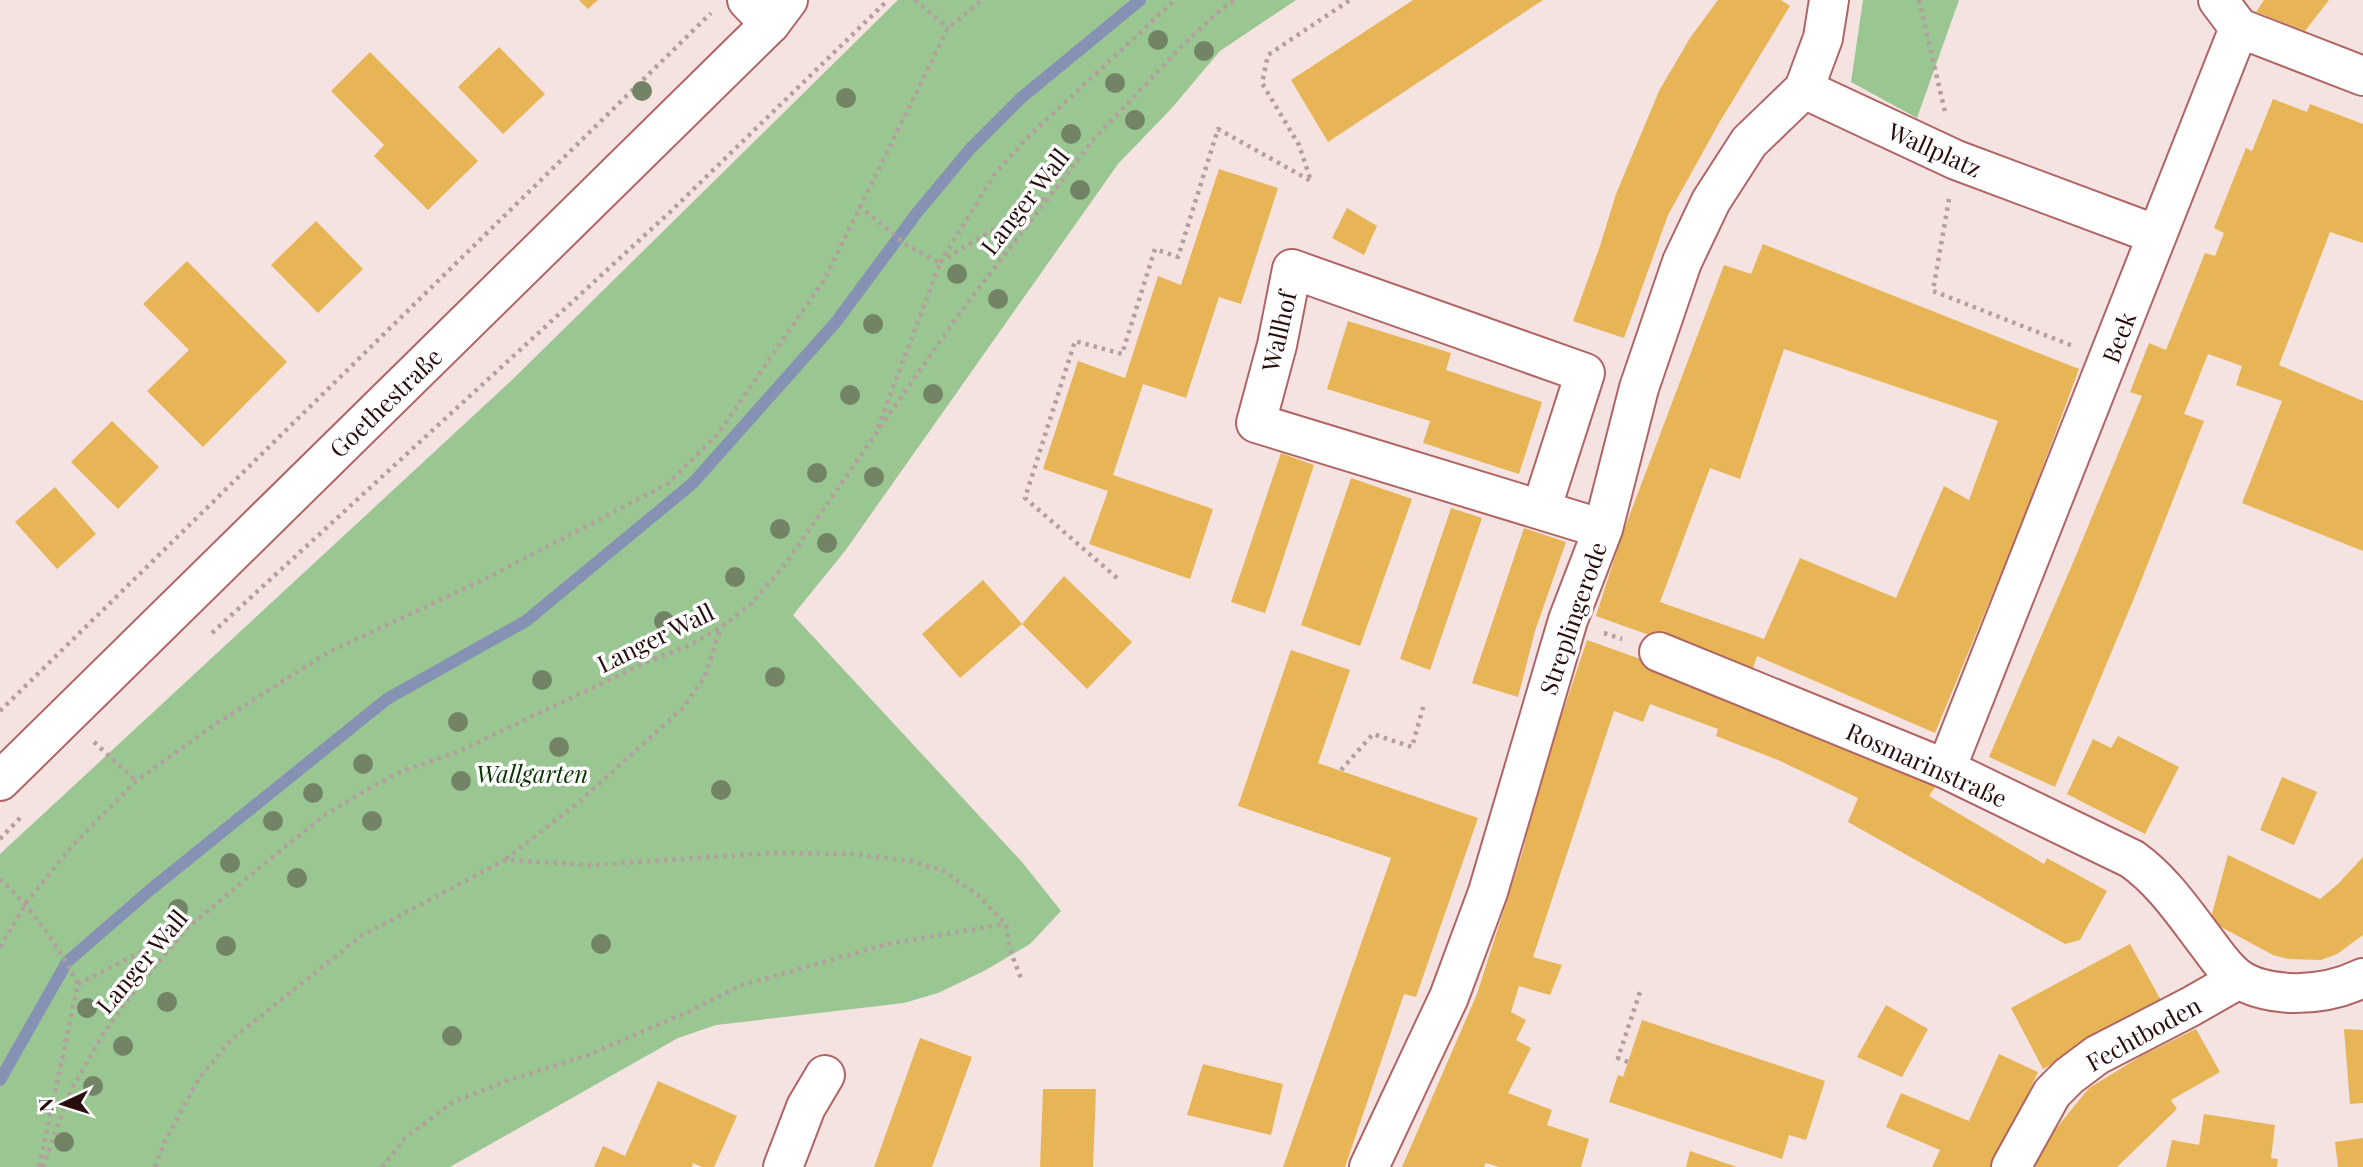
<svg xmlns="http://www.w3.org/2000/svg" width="2363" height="1167" viewBox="0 0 2363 1167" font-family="'Playfair Display',serif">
<rect width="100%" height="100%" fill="#f5e3e2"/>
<path fill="#9ac692" d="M898,0h398l-76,51 -49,58 -53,55 -273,387 -52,64 229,247 39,49 -31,33 -46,27 -46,22 -34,10 -188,22 -38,13 -228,129h-450v-313l512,-474z
M1863,0h96l-42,118 -66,-36z"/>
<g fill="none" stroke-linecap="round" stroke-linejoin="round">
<path stroke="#8692b4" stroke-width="12" d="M0,1080l67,-118 83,-72 237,-191 139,-78 167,-138 143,-161 80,-108 54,-65 51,-51 119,-98"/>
</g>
<path fill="#e7b456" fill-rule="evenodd" d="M579,0h19l-10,9z
M1413,0h130l-215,142 -37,-62z
M1718,0h63l9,6 -71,117 -51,92 -44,123 -51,-17 27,-75 16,-52 43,-103 31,-53z
M2264,0h65l-24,31 -49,-19z
M499,47l46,47 -42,40 -45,-47z
M370,52l108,109 -50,49 -54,-54 10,-11 -53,-54z
M2273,99l34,13 3,-8 53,20v119l-33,-11 -51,133 84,36v150l-121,-48 40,-102 -46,-16 6,-19 -34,-12 -24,60 20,7 -67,170 -82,196 -66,-30 83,-192 70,-169 -12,-4 19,-49 17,7 39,-97 10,3 9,-23 -10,-5 32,-80 6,3z
M1219,169l59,19 -37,116 -22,-7 -33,101 -43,-14 -30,91 100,34 -23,70 -101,-35 19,-53 -65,-22 35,-108 47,17 33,-102 23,9z
M1347,208l30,18 -13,29 -32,-17z
M316,221l47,48 -45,44 -47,-48z
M1763,244l316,125 -56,151 -88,213 -178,-77 -7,21 -87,-37 -67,-24 25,-78 103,-273 27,9zM1784,349l214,72 -29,79 -25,-14 -48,112 -96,-40 -36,81 -104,-37 50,-134 30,11z
M187,261l100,101 -84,85 -56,-56 42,-41 -46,-46z
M1348,321l103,32 -5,17 96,32 -23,72 -96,-31 7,-22 -103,-32z
M112,421l47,46 -41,42 -47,-47z
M1281,453l33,12 -49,148 -34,-11z
M1351,478l61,21 -52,147 -59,-21z
M55,487l41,47 -39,35 -42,-47z
M1451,508l31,10 -52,152 -30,-11z
M1524,528l42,14 -31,89 -17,66 -46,-14z
M1064,576l68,66 -45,47 -65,-65z
M983,580l39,44 -62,54 -38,-44z
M1587,640l76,27 218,87 55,32 -7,10 115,68 3,-6 60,33 -27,49 -15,4 -217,-122 10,-24 -80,-38 -62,-24 2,-7 -68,-25 -7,18 -29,-11 -81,246 29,8 -12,30 -31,-9 -8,26 15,8 -10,20 15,8 -23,45 44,17 -5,15 42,14 -8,28h-82l-13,-4 -2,4h-82l75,-173 47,-147 9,-46z
M1291,650l59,20 -32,93 160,55 -62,179 -12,-3 -59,173h-62l108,-309 -153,-52z
M2118,736l61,31 -34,67 -78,-40 26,-55 18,9z
M2282,777l35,15 -23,53 -34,-15z
M2228,855l92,44 18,-15 25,-27v78l-26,19 -16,6 -33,-1 -15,-4 -63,-34z
M2130,944l33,60 -120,65 -32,-61z
M1886,1005l42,24 -26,48 -45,-20z
M1642,1020l183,61 -19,59 -17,-5 -7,24 -173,-57 9,-27 5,2z
M2196,1029l24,43 -49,28 6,9 -60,58h-85l14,-26 43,-53 54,-33z
M2344,1029l19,1v73l-13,1z
M920,1038l52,19 -40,110h-58z
M1999,1054l39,18 -44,95h-62l8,-17 -54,-23 15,-34 68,28z
M1203,1064l80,20 -12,51 -84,-20z
M658,1081l79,35 -23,51h-12l-9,-4 -1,4h-98l9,-21 22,10z
M1043,1089h53l-3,78h-53z
M2204,1114l71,11 -4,33 7,1 -1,8h-111l6,-27 27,5z
M2363,1138v29h-25l-3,-25z
M1690,1151l47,16h-51z"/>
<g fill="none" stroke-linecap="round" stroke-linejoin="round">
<g stroke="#b06564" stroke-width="42">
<path id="minor" d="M747,0l23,24
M2218,0l21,28
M2239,28l124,48
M1804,89l152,71 201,75
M1541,510l44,-137 -293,-104 -15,76 -21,78 347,106
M1659,652l287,117 186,90c31,22 52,54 75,84 9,12 19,27 32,36 15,10 34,13 51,14 26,1 50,-4 73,-15
M1946,769l293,-741
M783,1167l23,-60 19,-32
M1369,1167l80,-170 39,-105 80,-272 35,-91 36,-141 43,-126 29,-61 38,-59 55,-53 19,-51 6,-38
M2011,1167l41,-74 17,-17 28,-21 93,-48 49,-28"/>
</g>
<g stroke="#b06564" stroke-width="42">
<path id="major" d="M0,781l770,-757 18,-24"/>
</g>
<path stroke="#b49e9e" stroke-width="4.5" stroke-dasharray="3.5 5" stroke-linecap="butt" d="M915,0l33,28
M1919,0l26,112
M1949,199l-16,92 140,55
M859,206l49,40 32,17 -63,167
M940,262l106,-65
M940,263l56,-91 36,-39 143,-133
M1117,578l-92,-80 50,-157 47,13 33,-105 23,8 40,-128 93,52 -12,-36 -37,-62 6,-28 82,-55
M212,633l457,-420 219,-213
M1604,633l18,6
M0,711l711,-698
M94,742l42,39
M1341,770l32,-36 39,13 12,-43
M0,839l21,-22
M506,859l73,-57 105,-95 21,-31 16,-49
M0,879c33,31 57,64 78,105l-39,183
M0,947l26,-44 45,-56 65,-66 78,-56 113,-72 162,-76 178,-93 51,-50 106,-154 124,-252 34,-28
M78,984l104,-53
M1628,1062l-10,-4 22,-66
M43,1167l26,-73 34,-60 25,-35 58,-70 95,-79 44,-35 36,-22 39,-21 57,-20 192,-91 41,-16 31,-18 30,-23 35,-41 173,-249 135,-175 87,-92 39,-37 15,-10
M155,1167l9,-24 35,-65 32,-38 130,-104 144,-76 88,5 179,-12 80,1 59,7 33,10 35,25 27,28 4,26 12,31
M382,1167l23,-29 48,-36 56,-22 79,-25 102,-44 49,-25 148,-42 118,-20"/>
<use href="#minor" stroke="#fff" stroke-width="38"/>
<use href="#major" stroke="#fff" stroke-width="38"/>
</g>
<g fill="#738466">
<circle cx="1158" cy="40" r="10"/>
<circle cx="1204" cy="51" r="10"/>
<circle cx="1115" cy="83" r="10"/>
<circle cx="642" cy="91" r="10"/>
<circle cx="846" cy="98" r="10"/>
<circle cx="1135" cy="120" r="10"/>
<circle cx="1071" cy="134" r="10"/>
<circle cx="1080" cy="190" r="10"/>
<circle cx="957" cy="274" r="10"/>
<circle cx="998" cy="299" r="10"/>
<circle cx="873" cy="324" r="10"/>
<circle cx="933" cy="394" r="10"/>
<circle cx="850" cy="395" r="10"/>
<circle cx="817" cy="473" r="10"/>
<circle cx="874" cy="477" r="10"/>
<circle cx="780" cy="529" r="10"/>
<circle cx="827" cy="543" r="10"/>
<circle cx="735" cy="577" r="10"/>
<circle cx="664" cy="621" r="10"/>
<circle cx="775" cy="677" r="10"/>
<circle cx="542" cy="680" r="10"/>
<circle cx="458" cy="722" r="10"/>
<circle cx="559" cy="747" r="10"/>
<circle cx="363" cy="764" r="10"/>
<circle cx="461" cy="781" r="10"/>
<circle cx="721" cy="790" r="10"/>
<circle cx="313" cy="793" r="10"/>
<circle cx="273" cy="821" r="10"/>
<circle cx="372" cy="821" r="10"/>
<circle cx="230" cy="863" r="10"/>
<circle cx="297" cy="878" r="10"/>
<circle cx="178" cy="909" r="10"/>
<circle cx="601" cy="944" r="10"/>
<circle cx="226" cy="946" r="10"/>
<circle cx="167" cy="1002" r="10"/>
<circle cx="87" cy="1008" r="10"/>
<circle cx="452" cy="1036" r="10"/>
<circle cx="123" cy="1046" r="10"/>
<circle cx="93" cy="1086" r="10"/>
<circle cx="64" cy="1142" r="10"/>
</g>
<g text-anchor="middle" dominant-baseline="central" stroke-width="7" stroke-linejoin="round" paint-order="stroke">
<g font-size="24" fill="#290c0c" stroke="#fff">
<text transform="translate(1935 149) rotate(24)">Wallplatz</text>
<text transform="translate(1024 201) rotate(-52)">Langer Wall</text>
<text transform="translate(1278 331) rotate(-77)">Wallhof</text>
<text transform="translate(2118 337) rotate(-69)">Beek</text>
<text transform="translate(385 402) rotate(-44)">Goethestraße</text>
<text transform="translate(1572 618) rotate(-71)">Streplingerode</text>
<text transform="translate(655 637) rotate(-26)">Langer Wall</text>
<text transform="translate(1927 764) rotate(24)">Rosmarinstraße</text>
<text transform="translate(141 961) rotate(-50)">Langer Wall</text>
<text transform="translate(2143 1033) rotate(-29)">Fechtboden</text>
</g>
<g font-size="24" font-style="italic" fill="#083601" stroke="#fff">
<text x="532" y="773">Wallgarten</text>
</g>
</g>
<g transform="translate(63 1104) rotate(266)" stroke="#ffffff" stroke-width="5" paint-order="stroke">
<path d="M0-5L12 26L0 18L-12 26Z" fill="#290c0c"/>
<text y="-10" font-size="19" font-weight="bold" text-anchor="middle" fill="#290c0c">N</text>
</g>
</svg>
